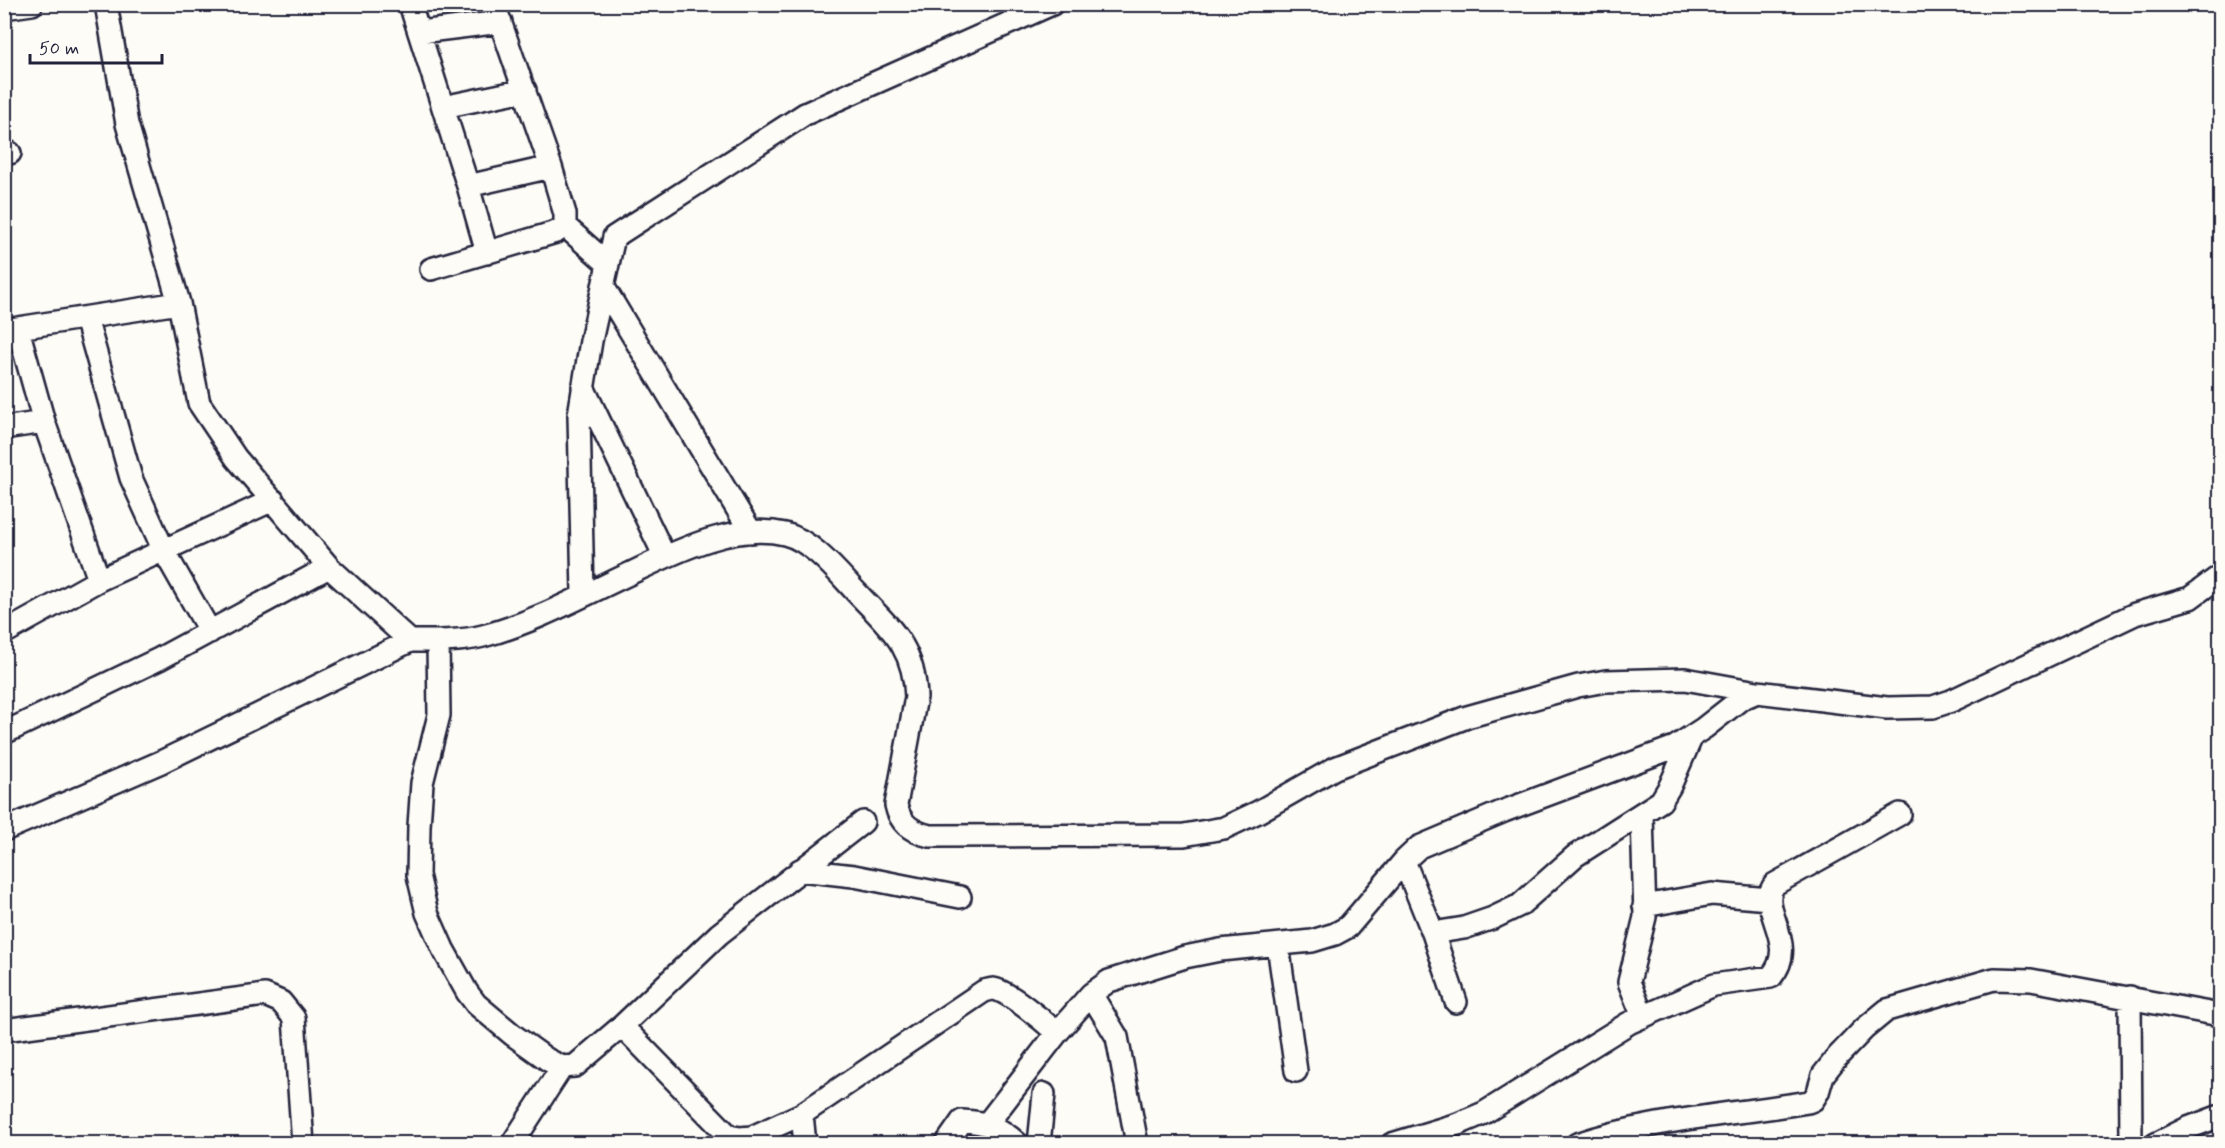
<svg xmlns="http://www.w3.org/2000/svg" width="2225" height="1148" viewBox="0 0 2225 1148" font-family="Mynerve,sans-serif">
<rect width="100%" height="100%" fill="#fdfcf7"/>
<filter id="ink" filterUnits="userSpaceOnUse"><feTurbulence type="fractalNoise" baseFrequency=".0167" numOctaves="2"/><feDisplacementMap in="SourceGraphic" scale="12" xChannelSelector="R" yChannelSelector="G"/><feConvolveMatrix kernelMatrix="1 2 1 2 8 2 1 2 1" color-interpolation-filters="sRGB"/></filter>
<g filter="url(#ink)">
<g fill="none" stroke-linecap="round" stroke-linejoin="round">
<g stroke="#22223b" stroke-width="26">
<path id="minor" d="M106,4l21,120 52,179 20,100 37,55 93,109 81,74c25,0 49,1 73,-5 50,-13 99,-40 146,-62 46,-22 104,-52 156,-40 28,7 54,40 73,60 33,35 56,52 58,103l-20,108c4,19 16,27 34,31l254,-1 40,-7 34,-16 77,-44 132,-51 111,-31 28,-5 79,-2 72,13 130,16 46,-1 18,-6 184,-87 55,-16 30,-22
M410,4l58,182 19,67
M4,8l28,-4
M420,32l81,-10
M443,107l82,-17
M4,154l6,-1
M468,186l83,-19
M565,226l43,38
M431,269l125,-37 9,-6v-12l-14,-47 -57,-163
M603,286l148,246
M86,318l45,160 33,73 46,81
M18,329l26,93 55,158
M5,330l174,-27
M583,387l82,170
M4,428l40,-6
M583,595l-4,-180 12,-74 23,-104 191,-123 247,-110
M4,633l95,-53 174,-80
M438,641l1,74 -17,68 -3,43 -1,49 9,38 16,36 24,43 9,12 37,31 35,25 14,7 13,-1 47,-40 97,-92 144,-112
M4,733l155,-74 170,-92
M1642,815l3,102 -16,65 14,35
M4,830l157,-68 249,-121
M1404,861l29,72 23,69
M800,870l54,6 106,21
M1644,906l68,-12 57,5
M1433,933l31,-5 29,-10 27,-13 55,-49 86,-55 9,-15 22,-50
M1278,945l18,126
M1091,994l26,43 20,107
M2130,997l1,147
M622,1026l107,110 11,2 12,-1 50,-23 182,-123c1,0 7,-2 9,-2 14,1 53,34 64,44
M4,1030l261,-35 16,7 13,16 9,126
M802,1114l3,30
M987,1124l70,-91 34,-39 18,-13 76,-24 35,-7 92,-9 23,-7 13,-7 56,-66 15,-14 85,-36 171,-64 29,-19 37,-29 16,-7
M512,1144l50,-77
M946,1144l16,-23c26,1 37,6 56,23
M1039,1144l5,-50
M1392,1144l66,-20 26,-11 145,-90 85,-38 57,-8c30,-34 -16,-69 4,-93l125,-70
M1577,1144c75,-25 153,-29 231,-42l5,-2 5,-8 5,-17 15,-19 26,-27 23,-19 107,-31 37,1 189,35
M2156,1144l32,-16 32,-12"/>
</g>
<use href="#minor" stroke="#fdfcf7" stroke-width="21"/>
</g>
</g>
<rect width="2225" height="1148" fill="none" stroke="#fdfcf7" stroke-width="24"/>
<rect x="12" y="12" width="2201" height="1124" fill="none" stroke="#22223b" stroke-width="2" filter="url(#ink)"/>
<path d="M30 54v9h132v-9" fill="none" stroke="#22223b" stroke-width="3"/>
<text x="39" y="54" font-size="18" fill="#22223b" stroke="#fdfcf7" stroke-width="4.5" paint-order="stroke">50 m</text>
</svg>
